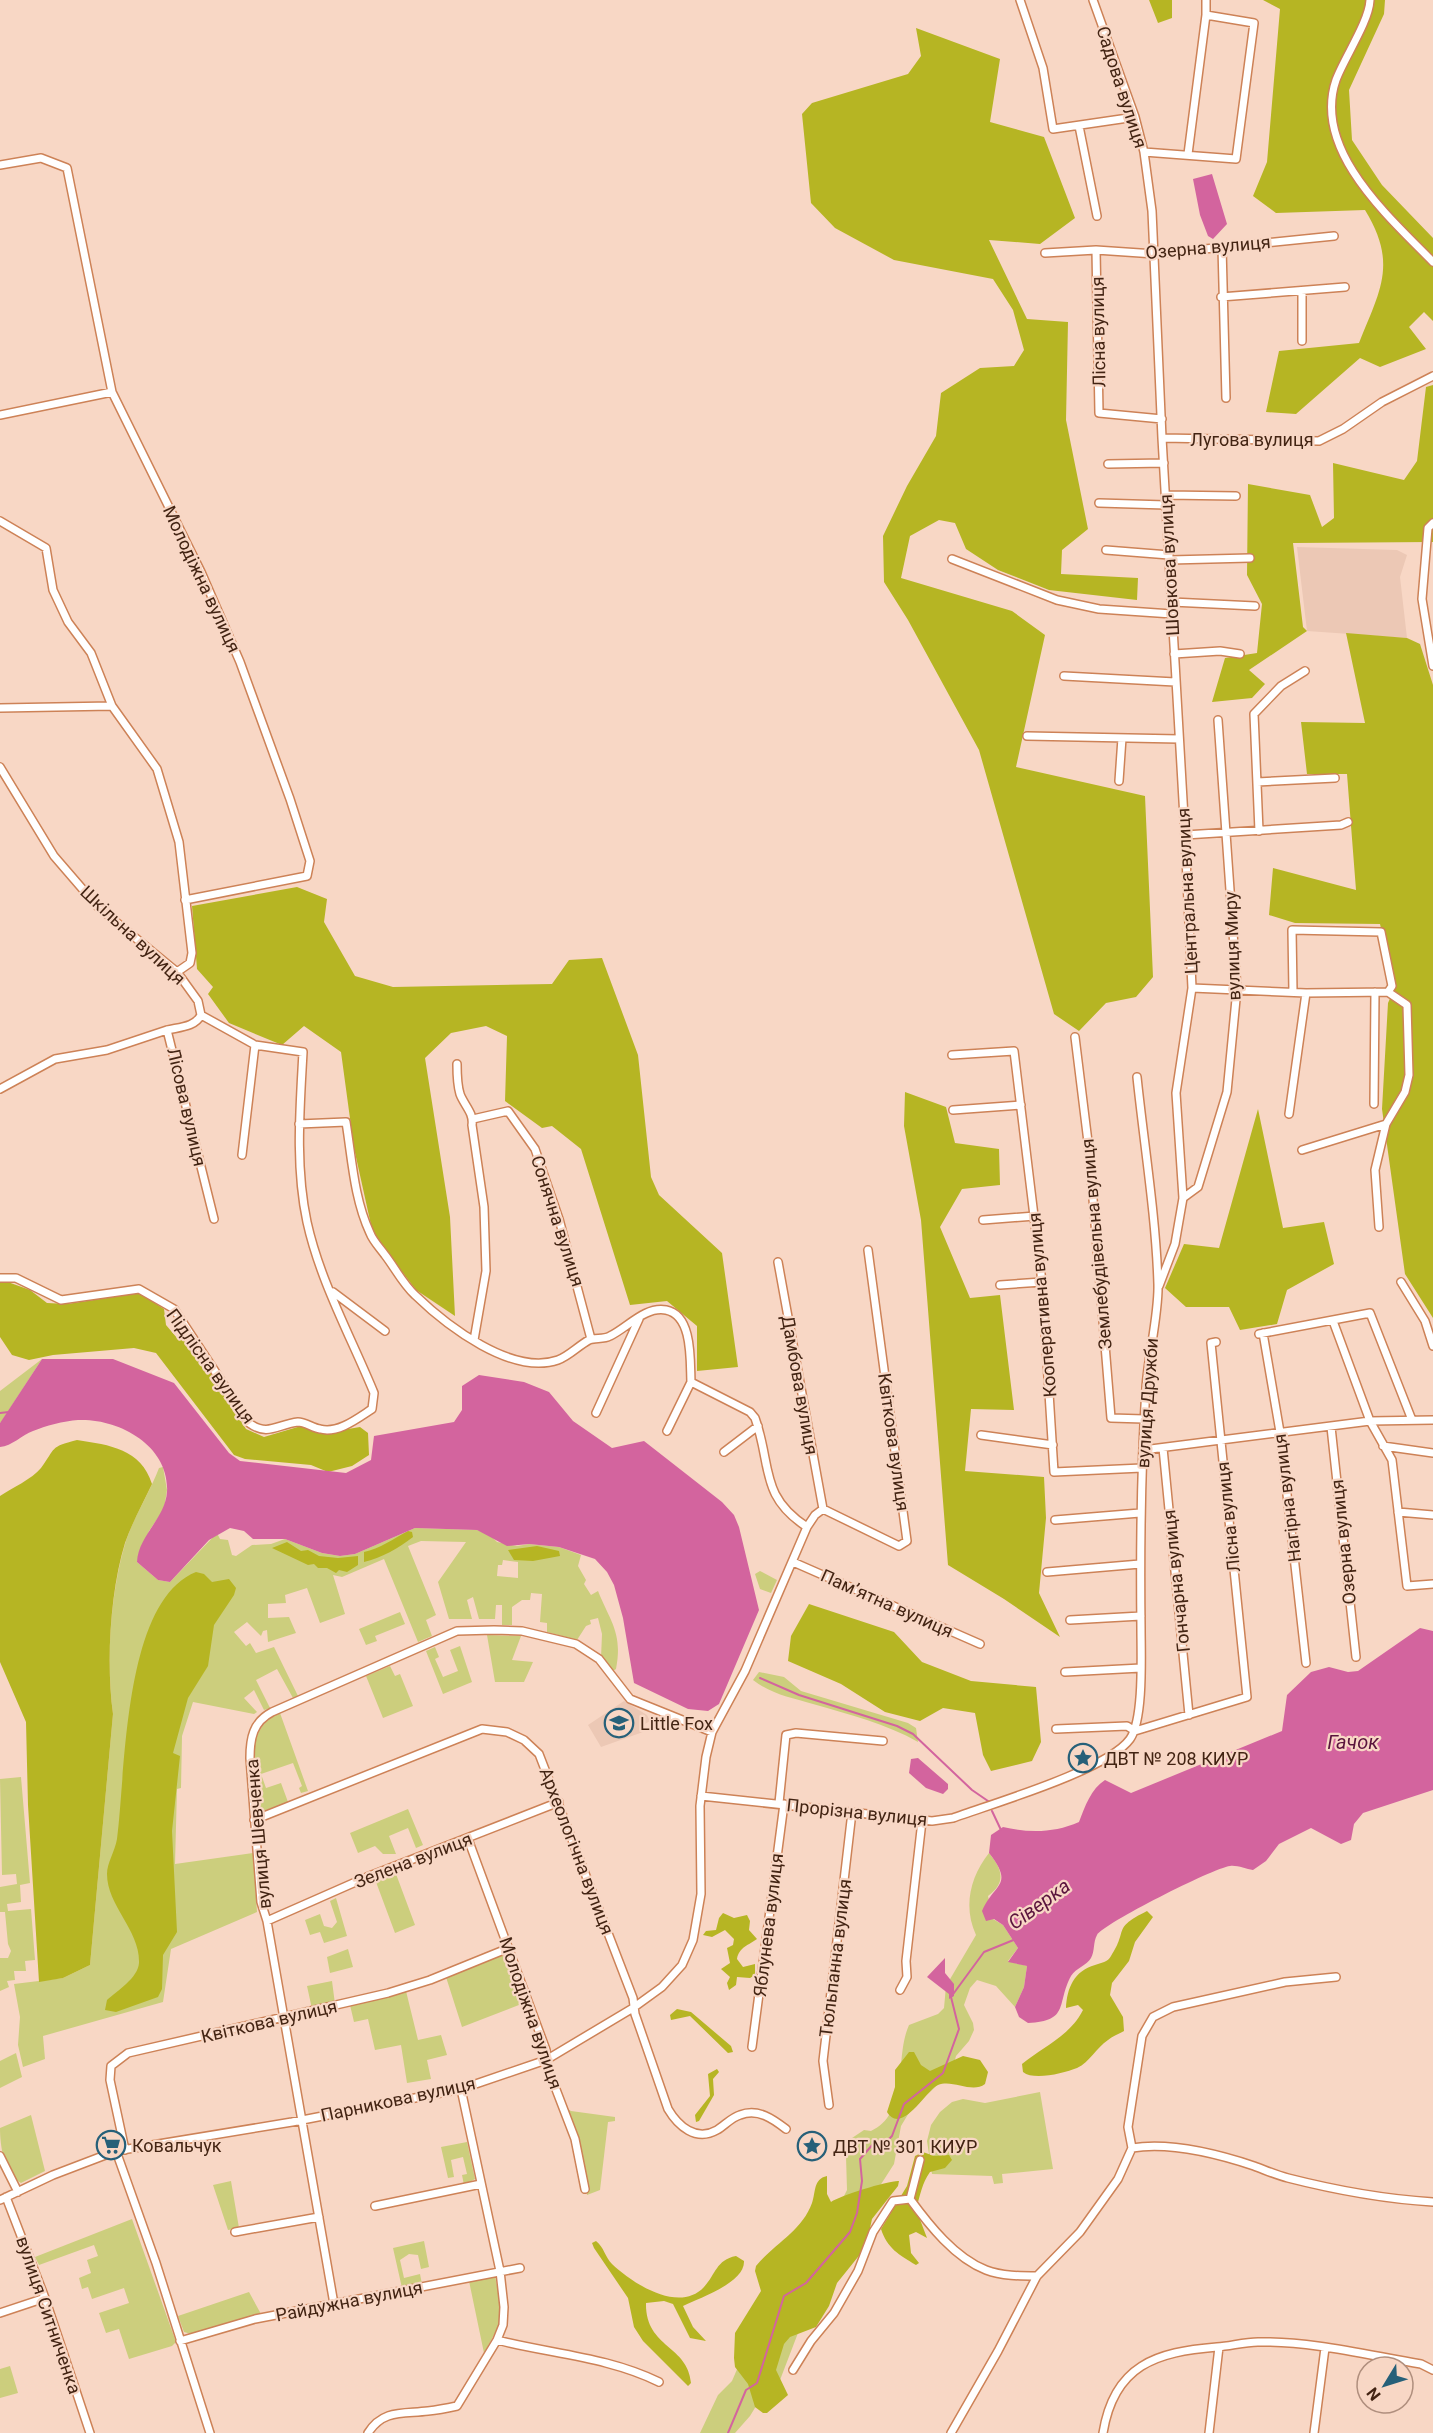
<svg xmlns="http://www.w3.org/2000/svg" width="1433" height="2433" viewBox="0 0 1433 2433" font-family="Roboto,sans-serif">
<rect width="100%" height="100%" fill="#f8d7c5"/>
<path fill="#ecc8b5" d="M1297,547l100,3 10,5 -7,22 7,61 -100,-7z
M624,1701l23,14 3,6 -10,6 3,5 -42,15 -13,-22z"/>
<path fill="#ccce7d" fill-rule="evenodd" d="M42,1359l-41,63 -1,1v-32z
M163,1467l4,23 -3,19 -15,22 -12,31 21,18 12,2 47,-49 3,6 8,1 4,15 4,1 16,-11 19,-1 14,-5 37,14 18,3 15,-2 60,-26 62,2 12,4 8,8 20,4 12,-2 30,3 22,8 -3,11 8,14 -2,4 7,11 7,-4c12,30 25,42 18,78l-3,2 -12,-13 1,-24 -4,-16 -8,2 1,4 -5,2 -9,14 -30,-8v-9l-7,-1 2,-28 -11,-1 -1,7h-8l-10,7v18h-10v-20h-6l-1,14h-16l-6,-22 -6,3 5,19h-23l-11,-37 28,-40 -45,-1 -13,5 28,69 -10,5 6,16 -14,6 -34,-83 -42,18 -9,-2 12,39 -25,9 -13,-35 -22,7 1,8 -18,1v14l21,-1 7,16 -28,9 -1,-12 -4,1 -2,5 -14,-14 -13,10 12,14 4,-3 6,10 18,-6 24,49 -5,2 -16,-29 -21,11 14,28 -6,2 -10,-20 -10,8 13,14 -3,2 -61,-12 -11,34 -1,52 -4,1 -2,75 78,-11 4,59 -86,37 -8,53 -120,34 2,23 -22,8 -5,-22 2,-28 -6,-33 49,-6 27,-13 23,-251c-7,-52 -3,-119 12,-170 8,-26 24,-50 34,-76zM503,1560l15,2v16l-21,-2 1,-11h4z
M760,1571l17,9 -6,13 -11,-4 -5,-15z
M400,1612l5,12 -30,12 2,5 -11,4 -7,-16z
M487,1635l34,1 -9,24 21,2 -9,20h-29z
M460,1646l12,36 -29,12 -17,-43 9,-4 4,10 -4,2 8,18 15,-6 -8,-21z
M390,1666l5,10 5,-2 13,32 -30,12 -17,-42z
M759,1672l25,5 17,14 107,32 8,5 2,14c-31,-18 -70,-28 -105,-38 -23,-7 -40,-9 -60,-24z
M280,1713l28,78 -7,2 -2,-5 3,-2 -9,-23 -32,11 5,14 15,-5 7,19 -25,9 -7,-3c-2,-33 -14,-79 24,-95z
M21,1777l9,106 -10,2 1,17 -14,2 1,7 23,-2 4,51 -10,1 1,10h-12l1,9 -8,1 2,6 -9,4v-33h8l3,-7 -3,-7 -3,-32h-5v-25l17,-3 -1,-10 -14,1 -2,-96z
M408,1809l15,36 -7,3 -8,-20 -19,8 7,18h-13l-8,-8 -17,7 -8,-20z
M989,1853c13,16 18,29 -1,43l5,23 10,6 15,23 -10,13 19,5 -3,21 -9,20 -19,-21 -19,-6 -7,8 -6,17 9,18 1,7 -5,11 -13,15 -4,15 -42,40 -9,15 -7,38 -25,39 -71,130 -18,47 -16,13 -14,23 -15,17h-35l18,-38 14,-14 9,-21 92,-142 14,-28 -1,-34 6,-18 12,-8 7,1c39,-18 23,-73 38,-106l29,-11 6,-6 2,-22 30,-51c-13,-28 -6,-58 13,-82z
M396,1874l19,51 -20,8 -19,-51z
M336,1898l11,38 -23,7 -4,-11 -10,3 -5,-15 15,-6 4,12 8,2 5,-6 -7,-21z
M348,1949l5,18 -23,6 -3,-16z
M506,1953l18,50 -62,24 -16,-50z
M332,1981l3,23 -23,5 -5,-23z
M406,1991l12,49 23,-5 6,20 -20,5 4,19 -24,4 -6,-38 -26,5 -7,-31 -14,3 -4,-17z
M16,2053l6,24 -22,11v-27z
M1040,2092l13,77 -51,5 1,9 -9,1 -2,-8 -60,-2 -5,-33 4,-16 9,-13 12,-10 11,-3 22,4z
M566,2108l5,3 44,6v4l-7,1 -8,68 -13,5 -9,-56z
M31,2115l14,56 -24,12c-17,-9 -21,-37 -21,-55z
M467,2142l8,37 -11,6 -2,-10 5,-1 -4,-17 -12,3 3,17 -6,1 -7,-31z
M231,2181l8,47 -11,2 -15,-45z
M132,2219l44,123 -4,4 -43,13 -10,-30 -13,4 -7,-20 30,-10 -5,-15 -32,11 -4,-12 -6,2 -3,-11 12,-5 -4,-13 11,-4 -4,-11 -55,20 -4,-8z
M424,2241l5,26 -8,2 -3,-14 -9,-1 -9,6 4,18 16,-4 2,10 -20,4 -9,-40z
M495,2276l6,30 -1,18 -16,29 -15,-72z
M249,2292l12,22 -70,20 -7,-2 -6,-16z
M10,2366l8,27 -18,5v-29z"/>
<path fill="#b6b523" d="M1149,0h23v18l-14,5z
M1263,0h122l-1,14 -35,76 3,50 30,45 51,53v83l-9,-9 -15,15 17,22 -46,18 -20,-9 -64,56 -30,-2 13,-61 80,-8c21,-53 39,-79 6,-133l-89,3 -23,-17 14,-34 13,-153z
M916,28l84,31 -10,63 54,15 31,81 -35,26 -51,-4 38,79 41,3 -2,98 22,109 -26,21 -1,24 77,4 -1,22 -88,-10 -51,-20 -32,-21 -11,-26 -16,-3 -29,16 -9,42 111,33 33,24 -29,132 129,29 8,181 -17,20 -30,6 -27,28 -25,-17 -75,-264 -71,-130 -24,-38 -1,-46 24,-50 29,-50 5,-43 39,-25 34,-2 10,-16 -11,-40 -20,-31 -99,-19 -59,-32 -24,-25 -9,-89 10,-11 96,-29 13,-18z
M1433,385v157l-140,1 10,84 4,4 -58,39 16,14 -13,14 -40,4 13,-44 32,-5 5,-49 -15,-29 1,-91 62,11 12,32 12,-9 -1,-55 71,17 13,-19 9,-74z
M1346,633l61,5 13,6 13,41v633l-28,-44 -23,-165 6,-106 7,-16 -15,-63 -85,-1 -26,-8 4,-47 83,22 -9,-116h-40l-6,-52 64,1z
M297,887l30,12 -3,23 31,54 38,11 159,-3 17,-24 33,-2 36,97 13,122 8,18 63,58 16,114 -41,4v-45l-30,-25 -37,4 -49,-156 -29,-23 -10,2 -37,-27 2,-65 -21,-10 -35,7 -26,25 25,159 5,99 -39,-26 -43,-56 -19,-86 -13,-96 -37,-26 -22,19 -53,-22 -21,-29 5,-7 -16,-18 -5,-63z
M905,1092l41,15 9,36 44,6 1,36 -38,4 -22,38 30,71 30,-3 14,115 -43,-1 -6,62 79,6 2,41 -7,75 21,44 -56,-38 -56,-34 -27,-345 -17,-94z
M1258,1109l25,119 41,-6 10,42 -47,26 -10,34 -37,6 -11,-23h-43l-21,-19 19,-44 35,4z
M5,1281l25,9 17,13 20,1 73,-11 24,16 2,16 11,13 13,2 56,89 18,8 37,-11 23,7 36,-6 8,6 1,22 -17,11 -24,6 -17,-7 -66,-6 -11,-4 -78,-102 -22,-5 -81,7 -24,5 -17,-5 -12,-18v-54z
M77,1440c33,5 64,9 75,44 -9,19 -20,39 -27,59 -15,49 -19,121 -12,171l-23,251 -27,13 -24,4 -11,-177 -2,-83 -26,-60v-166c12,-8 32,-17 41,-28 15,-20 8,-21 36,-28z
M408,1531l4,1 1,5c-14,11 -32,21 -49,25v-10c15,-3 31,-14 44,-21z
M287,1542l14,9 7,-1 11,6 19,2 20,-2v9l-11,7 -8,-2 -3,3 -9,-5h-9l-4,-4 -6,1 -36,-17z
M537,1546l22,5 1,5 -27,5 -19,-1 -6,-10z
M196,1572l8,2 8,8 17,-3 7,9 -2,7 -20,30 -6,41 -20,32 -15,55 7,3 -8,75 5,101 -14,23 -1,34 -4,8 -42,15 -11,-2 2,-10c10,-9 31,-22 32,-37 1,-33 -32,-57 -32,-89 0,-11 8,-23 10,-35 9,-68 6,-238 79,-267z
M809,1604l85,28 28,30 49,19 65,6 5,55 -9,19 -41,10 -8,-16 -8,-42 -32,-5 -23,13 -35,-9 -44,-28 -53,-23 3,-25z
M1147,1911l6,6 -18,25 -6,19 -17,22 -2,12 13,22 1,14c-5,3 -11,5 -16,9 -12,8 -18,22 -31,28 -13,5 -43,13 -54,4l-1,-8c22,-18 48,-28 61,-54l-5,-5 -12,3c1,-20 8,-37 29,-43 6,-2 13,-3 16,-9 18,-27 0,-27 36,-45z
M723,1913l11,5 13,-3 3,6 -1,9 8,9c-8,6 -18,8 -20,20l6,8 12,-3v11l-5,3 -13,-1 -1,8 -7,5 -2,-7 3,-6 -9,-8 9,-6 -3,-15 6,-3 1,-6 -9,-9 -13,7 -9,-2 3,-4 10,-1 3,-12z
M677,2009l14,3 40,34 2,6 -5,1 -38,-37 -19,4 -1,-5z
M909,2052h5l7,13 9,6 33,-15 17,4 8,12 -3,12c-13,10 -32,-5 -47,1 -12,5 -36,51 -51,27l8,-25v-17z
M717,2069l2,3 -6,7 1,16 -15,26 -3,1 -1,-7 15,-19 -2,-22z
M923,2152l11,4 15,-1 3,5 -7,8 -15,4c-8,11 -10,24 -14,37l11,29 -11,-6 -7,3 2,18 8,10 -3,2c-17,-10 -29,-17 -35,-36l26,-43 8,-30z
M827,2176v18l4,8c8,-6 59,-22 68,-21l-1,5 -26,33 -6,28 -29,36 -8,23 -13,21 -26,10 -6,7 -8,26 12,25 -21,18h-4l-8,-6 -7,-23 -13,-17 -1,-9 1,-25 26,-42 -6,-20 1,-5c18,-22 46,-35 56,-63 4,-11 1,-24 15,-27z
M596,2241c8,6 9,16 16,23 20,19 67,50 92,23 12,-13 12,-27 32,-31l8,5c1,22 -45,37 -61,45l10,21 13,14 -16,-3 -17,-34 -9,-3 -18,2c-1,45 42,42 45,80l-3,3 -45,-45 -9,-14 -6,-29 -34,-50 -2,-5z"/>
<path fill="#d3649e" d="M1212,174l15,50 -14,15 -5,-3 -8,-21 -7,-36z
M42,1359h71l61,24 55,70 11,8 106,12 25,-13 3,-24 80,-14 8,-12v-24l17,-11 45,7 25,10 24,29 39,27 32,-7 78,61 12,13 5,12 20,83 -40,94 -11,7 -20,-2 -54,-26 -11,-65 -9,-33 -7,-13 -12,-13 -36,-12 -30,-3 -22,2 -30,-16 -62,-2 -60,26 -15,2 -18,-3 -37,-14h-32l-9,-8 -14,-3 -21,12 -39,42 -12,-2 -21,-18c1,-26 28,-43 30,-70 3,-46 -48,-74 -89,-72 -14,1 -33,6 -45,11 -11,4 -21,15 -33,16v-24z
M1420,1628l13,3v159l-70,23 -9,11 -3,16 -10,4 -30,-16 -32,16 -13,17 -13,9c-7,-1 -16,-5 -23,-4 -17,2 -127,58 -133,69 -4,7 -2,16 -6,23 -4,7 -15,10 -20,18 -15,28 -1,45 -43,47l-9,-6 -4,-10 9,-20 3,-21 -19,-4 10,-14 -15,-23 -9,-6 -8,2 -4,-10c12,-28 33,-25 7,-58l2,-18 12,-8c26,6 51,6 76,-5 6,-16 12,-33 26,-42l26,13 151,-62 5,-36 24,-23 18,-5 19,5 10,-1z
M918,1758l30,26v5l-5,5 -17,-6 -17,-15 2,-14z
M945,1958v15l9,11v12l-5,3v-5l-22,-17z"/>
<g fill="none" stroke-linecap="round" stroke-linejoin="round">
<path stroke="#d3649e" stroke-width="2" d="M0,1413l9,-1
M760,1678l39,17 98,31 16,8 59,56 16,11
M992,1811l9,19
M728,2433l18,-43 11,-7 27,-87 22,-13 44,-51 7,-19 5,-32 -2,-22 14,-16 13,-2 5,-5 12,-32 39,-31 16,-44 -8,-32 33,-45 32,-13"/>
<g stroke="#cd8257" stroke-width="10">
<path id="street" d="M1020,0l23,68 10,61 82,-12
M1093,0l42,117 9,35 8,59 10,227 23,397 7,153 -16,105 7,105 -8,46 -16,42
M1370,0c-1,22 -26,58 -34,80 -24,70 53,137 97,182
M1079,126l18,90
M1144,152l92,7 18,-136 -48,-8
M1188,154l18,-139v-15
M0,165l41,-7 26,10 45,224 89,180 39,90 50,137 20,62 -3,15 -122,24
M1222,247l4,151
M1096,250l3,163 63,6
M1045,253l51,-3 59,4 179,-18
M1221,297l124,-10
M1302,341v-50
M0,415l112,-23
M1162,438l157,3 24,-12 39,-27 51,-26
M1108,464l56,-1
M1166,495l70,1
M1099,503l67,2
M0,521l46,27 7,42 15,32 23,31 21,53 45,63 22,73 13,111 -2,10 -13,9
M1433,523l-5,5 -6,71 11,67
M1106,550l63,5
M952,559l105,41 42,9 73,5
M1170,560l80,-2
M1172,602l83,4
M1174,654l46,-3 20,3
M1064,676l111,6
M0,708l112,-2
M1027,736l152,3
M0,767l54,89 44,51 79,65 21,29 3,14
M1119,781l3,-43
M1257,782l78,-4
M1259,831l-5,-117 27,-28 24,-15
M1185,835l156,-10 7,-3
M1192,988l114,5 82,-1 19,13 2,70 -4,17 -19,32 -11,46 4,57
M1293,992l-1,-62 89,2 11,54 -4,6
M167,1030c13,-3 28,-3 34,-15
M1075,1037l14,113 22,268 33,1
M952,1055l62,-4 28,231 12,190 88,-4
M457,1064c0,10 0,20 3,30 4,11 14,19 12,31l12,82 2,64 -12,69
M0,1089l55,-30 52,-9 60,-20 47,189
M1374,1104l1,-112
M953,1110l68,-5
M1289,1114l17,-121
M473,1119l35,-8 27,38 24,70 32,120
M1302,1150l84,-26
M242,1155l13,-110
M1183,1198l15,-11 29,-95 10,-103 -19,-269
M983,1220l52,-4
M778,1262l45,247
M0,1278h16l45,22 78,-11 35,20 75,114c19,14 29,1 49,-1 7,0 15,6 22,7 18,5 38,-11 52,-20l2,-16c-23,-56 -54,-112 -67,-171 -12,-56 -7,-114 -4,-170l-48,-7 -54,-30
M1401,1282l24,39 8,25
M1000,1285l42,-3
M333,1292l52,39
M1333,1321l37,100 22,39 15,126 26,-2
M1263,1333l17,99 26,231
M1259,1334l111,-21 42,107
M596,1413l43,-94
M1331,1427l25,230
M667,1431l24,-49
M981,1435l72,10
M1383,1446l50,7
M1163,1448l26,267
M1143,1450l227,-29 63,-1
M724,1452l34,-26
M823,1509l76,37 8,-5 -39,-291
M1398,1512l35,3
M1055,1520l85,-7
M807,1527l8,-12 8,-6
M793,1562l187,82
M1047,1572l93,-8
M1070,1620l71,-4
M1065,1672l76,-4
M1056,1729l71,-3 8,5
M1135,1731l112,-34 -36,-354 5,-1
M701,1796l231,25 21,-3c38,-14 155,-48 177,-79 14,-20 11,-85 11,-111 -1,-80 0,-160 5,-240 2,-32 13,-74 12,-104 -2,-67 -14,-140 -21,-207
M779,1803l7,-68 10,-2 87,8
M254,1820l228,-91 25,3 17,8 15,14 94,244 2,16 33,95c10,17 28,33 49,21 7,-4 15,-13 23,-15 18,-7 33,4 46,14
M468,1839l78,211 1,16 28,73 10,50
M267,1921l100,-44 192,-75
M900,1990l7,-13 -1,-16 16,-140
M752,2047l32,-243
M829,2105l-6,-44 29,-249
M1132,2148c37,-6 86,6 122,18 11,4 22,9 34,12 47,12 97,21 145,24
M125,2150l-15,-70 1,-14 17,-13 260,-60 42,-13 79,-32
M116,2151l40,112 54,170
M0,2156l18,36
M6,2197l39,101 45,135
M910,2199c19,26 45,59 76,71 16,6 34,6 51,6
M0,2200l53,-25 63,-24 176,-29 169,-33 85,-29 87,-52 29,-21 20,-22 11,-25 8,-46 -1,-88 6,-49 6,-25 33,-61 62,-144c-48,-31 -35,-62 -52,-109l-5,-6 -59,-30c-1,-21 2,-67 -25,-72 -21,-4 -39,18 -56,26 -7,4 -15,1 -21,4 -11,6 -20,16 -31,20 -46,16 -111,-34 -143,-65 -12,-11 -20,-27 -30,-40 -5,-7 -12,-14 -15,-22 -16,-34 -18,-74 -24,-111l-47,2
M375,2206l106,-22
M235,2232l84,-15
M334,2304l-67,-383 -6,-19 -11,-144c0,-20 3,-36 22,-46l185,-81 37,-1 28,1 54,13 23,15 31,40 82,33
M0,2313l45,-15
M497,2340c55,14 111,17 162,42
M180,2341l75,-22 265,-51
M793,2370l18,-29 23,-28 24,-42 15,-39 20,-31 17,-2 10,-39
M368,2433c15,-24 36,-19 60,-22 10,-1 20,-3 29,-5l40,-66 6,-15 1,-18 -4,-36 -39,-182
M951,2433l47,-82 39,-75 43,-44 38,-53 14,-31 -4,-21 14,-91 11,-19 20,-10 112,-25 51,-5
M1103,2433c11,-68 53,-81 114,-86 14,-1 27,-5 41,-5 54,-1 109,13 163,22l12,6
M1209,2433l10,-86
M1314,2433l11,-85"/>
</g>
<use href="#street" stroke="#fff" stroke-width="7"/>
</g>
<defs>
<g id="school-ring" transform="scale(1.5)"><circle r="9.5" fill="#f8d7c5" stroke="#266079" stroke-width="1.5"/><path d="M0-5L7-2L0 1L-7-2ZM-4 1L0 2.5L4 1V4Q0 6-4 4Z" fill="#266079"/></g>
<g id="sight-ring" transform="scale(1.5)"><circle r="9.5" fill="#f8d7c5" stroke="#266079" stroke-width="1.5"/><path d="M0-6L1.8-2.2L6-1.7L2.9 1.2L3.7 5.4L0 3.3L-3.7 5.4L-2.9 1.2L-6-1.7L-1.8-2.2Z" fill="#266079"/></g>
<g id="supermarket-ring" transform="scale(1.5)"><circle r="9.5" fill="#f8d7c5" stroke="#266079" stroke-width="1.5"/><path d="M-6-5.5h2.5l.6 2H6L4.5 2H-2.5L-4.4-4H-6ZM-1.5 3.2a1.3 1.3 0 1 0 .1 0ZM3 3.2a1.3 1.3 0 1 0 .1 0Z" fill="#266079"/></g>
</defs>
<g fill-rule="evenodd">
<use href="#school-ring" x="619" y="1723"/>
<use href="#sight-ring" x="1083" y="1758"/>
<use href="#supermarket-ring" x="111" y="2145"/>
<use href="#sight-ring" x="812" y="2146"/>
</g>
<g text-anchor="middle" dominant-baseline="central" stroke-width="4.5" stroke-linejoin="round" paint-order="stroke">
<g font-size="18" fill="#432413" stroke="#f8d7c5">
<text transform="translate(1122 87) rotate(72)">Садова вулиця</text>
<text transform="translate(1208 247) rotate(-5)">Озерна вулиця</text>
<text transform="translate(1098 332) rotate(-91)">Лісна вулиця</text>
<text x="1252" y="439">Лугова вулиця</text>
<text transform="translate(1169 565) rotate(-93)">Шовкова вулиця</text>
<text transform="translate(202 579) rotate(65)">Молодіжна вулиця</text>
<text transform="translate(1187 891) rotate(-93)">Центральна вулиця</text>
<text transform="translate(133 935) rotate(43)">Шкільна вулиця</text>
<text transform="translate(1232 946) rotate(-92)">вулиця Миру</text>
<text transform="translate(187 1107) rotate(77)">Лісова вулиця</text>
<text transform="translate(558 1221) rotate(72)">Сонячна вулиця</text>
<text transform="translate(1096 1244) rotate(-95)">Землебудівельна вулиця</text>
<text transform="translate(1042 1305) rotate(-95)">Кооперативна вулиця</text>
<text transform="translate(211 1366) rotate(54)">Підлісна вулиця</text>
<text transform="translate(800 1385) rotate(80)">Дамбова вулиця</text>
<text transform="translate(1147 1403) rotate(-86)">вулиця Дружби</text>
<text transform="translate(894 1442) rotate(82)">Квіткова вулиця</text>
<text transform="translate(1287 1498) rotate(-97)">Нагірна вулиця</text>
<text transform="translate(1228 1517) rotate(-96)">Лісна вулиця</text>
<text transform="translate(1343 1542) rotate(-96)">Озерна вулиця</text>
<text transform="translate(1176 1581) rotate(-96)">Гончарна вулиця</text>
<text transform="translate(887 1603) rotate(24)">Памʼятна вулиця</text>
<text transform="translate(857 1812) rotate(6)">Прорізна вулиця</text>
<text transform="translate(258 1834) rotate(-95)">вулиця Шевченка</text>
<text transform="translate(577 1851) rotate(69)">Археологічна вулиця</text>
<text transform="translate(413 1860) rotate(-21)">Зелена вулиця</text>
<text transform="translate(768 1925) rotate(-83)">Яблунева вулиця</text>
<text transform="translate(835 1958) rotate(-83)">Тюльпанна вулиця</text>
<text transform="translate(531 2013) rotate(71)">Молодіжна вулиця</text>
<text transform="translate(269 2021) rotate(-13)">Квіткова вулиця</text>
<text transform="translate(398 2099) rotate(-12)">Парникова вулиця</text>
<text transform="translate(349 2301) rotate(-11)">Райдужна вулиця</text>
<text transform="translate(49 2315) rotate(71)">вулиця Ситниченка</text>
</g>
<g font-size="18" fill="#432413" stroke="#f8d7c5" text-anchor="start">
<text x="640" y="1723">Little Fox</text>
<text x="1104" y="1758">ДВТ № 208 КИУР</text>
<text x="132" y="2145">Ковальчук</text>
<text x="833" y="2146">ДВТ № 301 КИУР</text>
</g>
<g font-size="20" font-style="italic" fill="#5a143d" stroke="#f8d7c5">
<text x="1353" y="1742">Гачок</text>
<text transform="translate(1039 1904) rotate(-36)">Сіверка</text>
</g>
</g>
<g transform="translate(1385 2385) rotate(232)"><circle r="28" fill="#f8d7c5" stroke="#b08f7e" stroke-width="1.5"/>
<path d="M0-4.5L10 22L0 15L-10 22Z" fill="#266079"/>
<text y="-9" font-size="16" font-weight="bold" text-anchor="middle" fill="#432413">N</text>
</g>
</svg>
